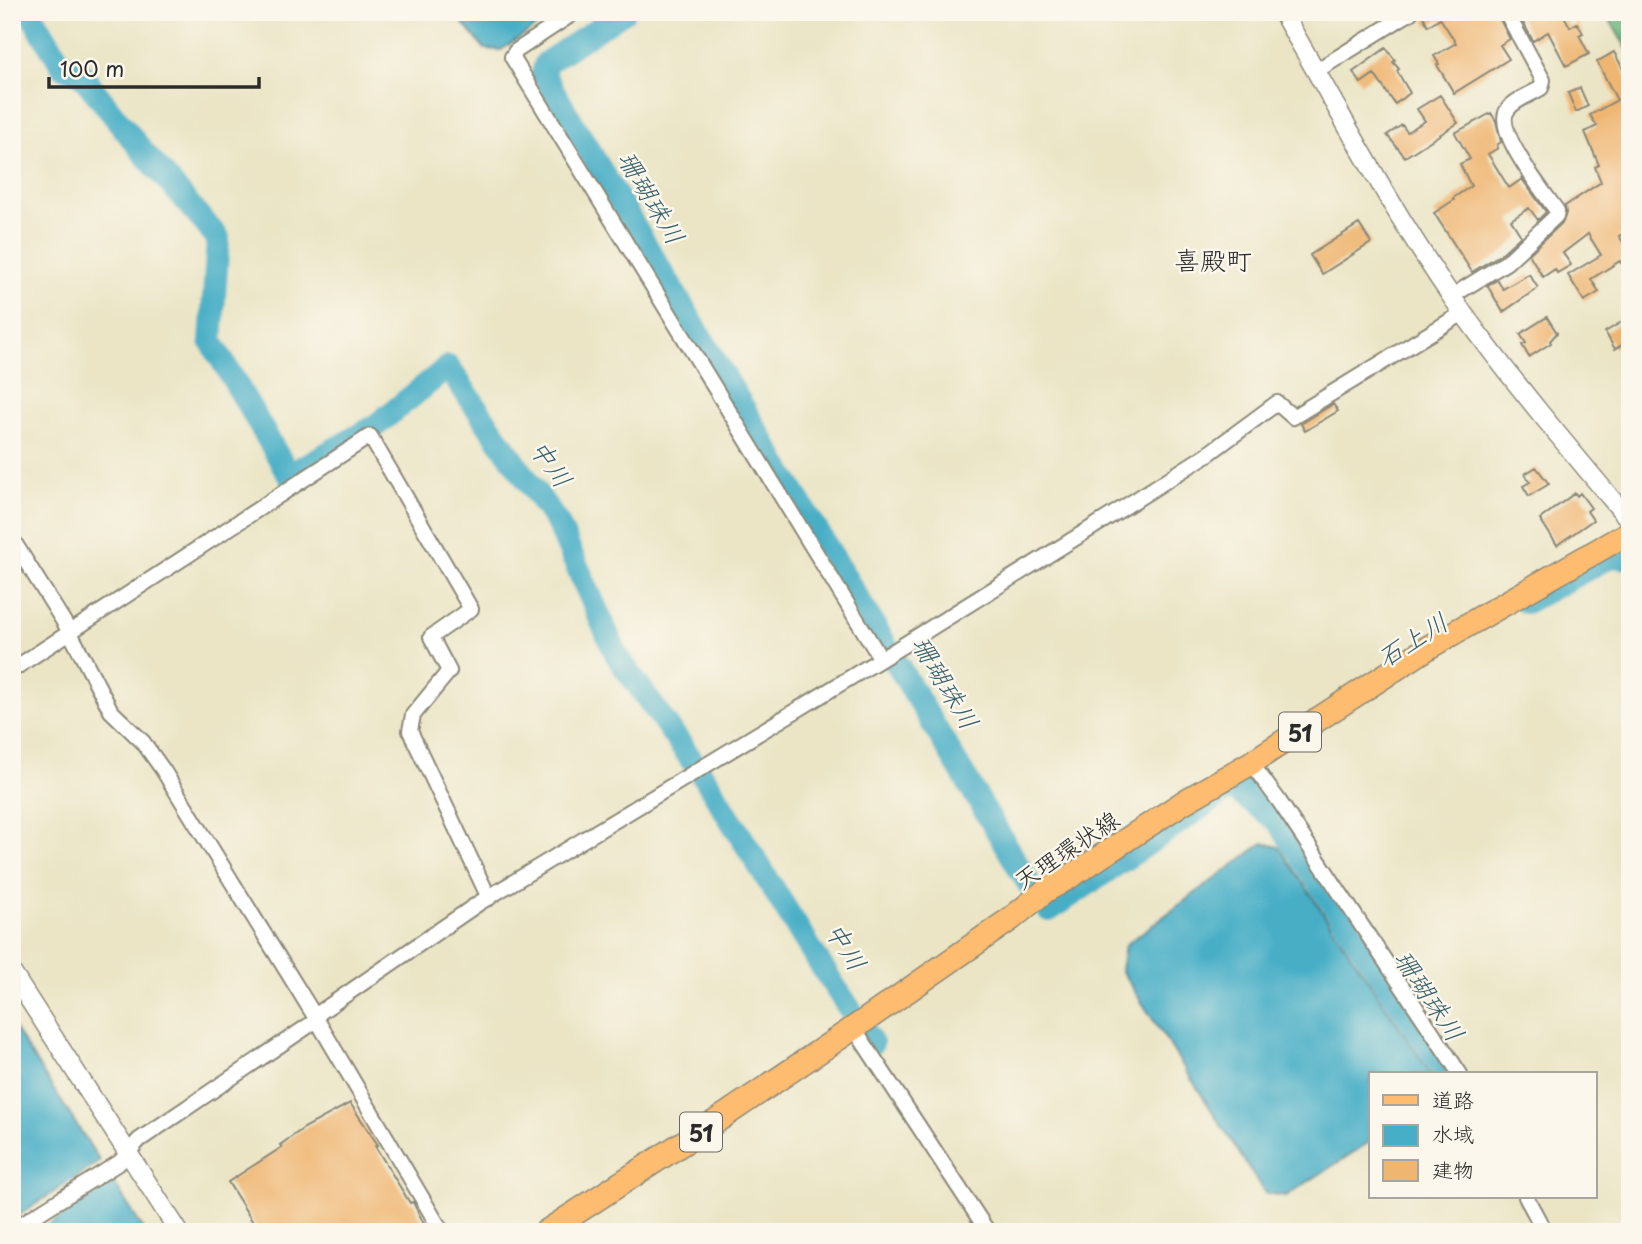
<svg xmlns="http://www.w3.org/2000/svg" width="1642" height="1244" viewBox="0 0 1642 1244" font-family="'Playpen Sans','Klee One',sans-serif">
<rect width="100%" height="100%" fill="#fbf7ec"/>
<filter id="ink" filterUnits="userSpaceOnUse"><feTurbulence type="fractalNoise" baseFrequency=".0143" numOctaves="2"/><feDisplacementMap in="SourceGraphic" scale="14" xChannelSelector="R" yChannelSelector="G"/><feConvolveMatrix kernelMatrix="1 2 1 2 8 2 1 2 1" color-interpolation-filters="sRGB"/></filter>
<filter id="wash" filterUnits="userSpaceOnUse"><feTurbulence type="fractalNoise" baseFrequency=".00686" numOctaves="4" result="noise"/><feDisplacementMap in="SourceGraphic" scale="28" xChannelSelector="R" yChannelSelector="G"/><feGaussianBlur stdDeviation="1.57" result="paint"/><feColorMatrix in="noise" values="0 0 0 0 0 0 0 0 0 0 0 0 0 0 0 0 0 1.4 0 .05"/><feComposite in="paint" operator="in"/></filter>
<g filter="url(#wash)">
<rect width="100%" height="100%" fill="#ebe5c6"/>
<path fill="#6db881" stroke="#4c7256" stroke-width="2" d="M1605,12h25v42z"/>
<path fill="#46aec6" stroke="#386c78" stroke-width="2" d="M453,12h105l-57,38 -16,-1z
M1263,843l16,4 152,227h-60v67l-85,55 -21,-3 -144,-223 4,-25z
M12,1025l88,136 -88,59z
M114,1183l31,49h-107z"/>
<g fill="none" stroke-linecap="round" stroke-linejoin="round">
<path stroke="#46aec6" stroke-width="24" d="M30,12l33,55 18,7 62,78 75,86 -7,103 78,134 85,-48 74,-60 110,157 59,132 89,124 112,181 54,82
M623,12l-77,51 -3,11 486,810 20,26 203,-137
M1526,602l85,-46 19,2
M1231,787l47,34 169,253"/>
</g>
<g id="blocks">
<path fill="#efb672" d="M1421,12h75l14,27 -10,6 9,14 -55,34 -17,-28 2,-1 -5,-8 22,-13 -16,-25 -12,8z
M1524,12h38l8,15 7,-4 6,10 -4,2 10,19 -23,12 -18,-34 -15,9 -14,-26z
M1386,48l9,12 -2,2 6,7 -2,2 13,22 -15,11 -21,-30 -13,9 -8,-11z
M1614,52l16,30v147l-11,7 11,17v24l-10,-16 -29,18 8,13 -15,9 -16,-26 33,-20 -13,-21 -25,19 8,12 -14,8 -2,-4 -12,8 -14,-23 34,-32 3,-9 -1,-7 36,-24 -6,-15 4,-2 -14,-33 12,-6 -7,-11 27,-15 -20,-38z
M1580,88l8,18 -12,6 -8,-19z
M1440,95l18,28 -53,34 -18,-22 15,-10 5,7 18,-11 -8,-12z
M1491,113l5,8 5,21 -4,3 1,3 -10,6 5,8 16,26 13,-9 24,33 -8,8 -9,-12 -18,12 10,16 -20,18 -29,18 -38,-59 20,-13 -1,-2 18,-12 -11,-22 10,-5 -15,-26z
M1359,224l12,19 -49,31 -12,-19z
M1529,274l9,14 -35,24 -16,-27 10,-5 6,9z
M1547,317l10,16 -7,8 1,2 -22,14 -7,-12 4,-2 -6,-9z
M1630,317v23l-15,9 -10,-17z
M1333,404l5,7 -33,20 -4,-7z
M1536,467l13,17 -20,12 -6,-10 7,-4 -5,-8z
M1575,493l2,3 3,-3 11,15 -4,3 6,9 -36,25 -17,-26z
M350,1103l28,42 -3,1 35,57 3,-1 15,30h-169l-31,-50 54,-35 -2,-2 24,-17z"/>
</g>
</g>
<g filter="url(#ink)">
<use href="#blocks" fill-opacity="0" stroke="#8b8878" stroke-width="2"/>
<g fill="none" stroke-linecap="round" stroke-linejoin="round">
<g stroke="#8b8878" stroke-width="18">
<path id="minor" d="M575,12l-59,39 -4,6 369,602
M1316,71l95,-59
M1452,296l55,-34 49,-46 1,-5c-13,-19 -67,-84 -48,-103 7,-9 23,-14 32,-20l2,-8 -37,-68
M12,539l55,88 44,84 32,31 20,28 154,250 125,212
M12,670l358,-234 101,173 -40,28 18,34 -36,44 -3,16 79,167
M1251,763l28,38 181,273
M854,1028l134,204
M1526,1197l19,35
M12,1230l108,-68 19,-22 178,-120 2,-7 160,-110 402,-244 212,-132 115,-73 69,-51 16,14 170,-104"/>
</g>
<g stroke="#8b8878" stroke-width="21">
<path id="tertiary" d="M1282,12c59,101 113,206 181,301 52,72 110,140 167,208
M12,973l167,259"/>
</g>
<g stroke="#8b8878" stroke-width="26">
<path id="primary" d="M546,1232l163,-106 158,-107 145,-101 33,-27 23,-13 116,-76 67,-39 178,-116 201,-115"/>
</g>
<use href="#minor" stroke="#fff" stroke-width="14"/>
<use href="#tertiary" stroke="#fff" stroke-width="18"/>
<use href="#primary" stroke="#fdbc6f" stroke-width="23"/>
</g>
</g>
<g text-anchor="middle" dominant-baseline="central" stroke-width="5" stroke-linejoin="round" paint-order="stroke">
<g fill="#fbf7ec" stroke="#696865" stroke-width="2">
<rect x="1279" y="712.5" width="42" height="39" rx="5"/>
<rect x="680" y="1112.5" width="42" height="39" rx="5"/>
</g>
<g font-size="23" font-weight="bold" fill="#2b2b2b">
<text x="1300" y="732">51</text>
<text x="701" y="1132">51</text>
</g>
<g font-size="24" fill="#2b2b2b" stroke="#fbf7ec">
<text transform="translate(1066 849) rotate(-34)">天理環状線</text>
</g>
<g font-size="26" font-style="italic" fill="#365f69" stroke="#fbf7ec">
<text transform="translate(652 197) rotate(59)">珊瑚珠川</text>
<text transform="translate(552 463) rotate(55)">中川</text>
<text transform="translate(1412 639) rotate(-32)">石上川</text>
<text transform="translate(946 682) rotate(59)">珊瑚珠川</text>
<text transform="translate(847 946) rotate(58)">中川</text>
<text transform="translate(1430 995) rotate(56)">珊瑚珠川</text>
</g>
<g font-size="26" fill="#2b2b2b" stroke="#fbf7ec">
<text x="1213" y="259">喜殿町</text>
</g>
</g>
<rect width="1642" height="1244" fill="none" stroke="#fbf7ec" stroke-width="42"/>
<rect x="1369" y="1072" width="228" height="126" fill="#fbf7ec" stroke="#a8a59f" stroke-width="2"/>
<rect x="1383" y="1095" width="35" height="10" fill="#fdbc6f" stroke="#a8a59f" stroke-width="2"/>
<text x="1432" y="1108" font-size="21" fill="#2b2b2b">道路</text>
<rect x="1383" y="1125" width="35" height="21" fill="#46aec6" stroke="#a8a59f" stroke-width="2"/>
<text x="1432" y="1142" font-size="21" fill="#2b2b2b">水域</text>
<rect x="1383" y="1160" width="35" height="21" fill="#efb672" stroke="#a8a59f" stroke-width="2"/>
<text x="1432" y="1178" font-size="21" fill="#2b2b2b">建物</text>
<path d="M49 77v10h210v-10" fill="none" stroke="#2b2b2b" stroke-width="3.5"/>
<text x="60" y="77" font-size="21" fill="#2b2b2b" stroke="#fbf7ec" stroke-width="5" paint-order="stroke">100 m</text>
</svg>
